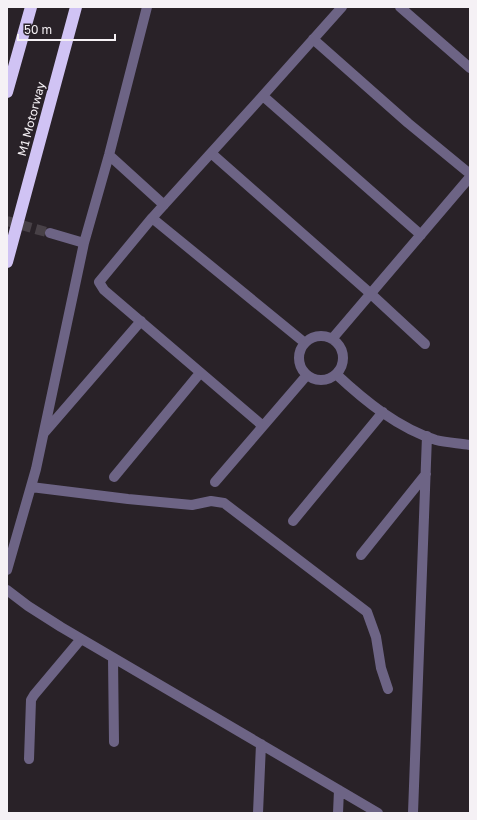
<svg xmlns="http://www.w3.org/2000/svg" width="477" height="820" viewBox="0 0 477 820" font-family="'Golos Text',sans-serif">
<rect width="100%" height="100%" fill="#292228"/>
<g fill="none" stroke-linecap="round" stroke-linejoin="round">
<path stroke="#484147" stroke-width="10" stroke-dasharray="10 5" stroke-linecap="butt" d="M7,221l43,12"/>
<path stroke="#6d6485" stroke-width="10" d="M400,7l70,61
M313,39l95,84 62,51
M263,96l158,139
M211,153l160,141 54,50
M109,155l55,50
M152,218l153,125
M50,233l34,10
M299 358a22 22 0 1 1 44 0a22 22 0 1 1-44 0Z
M332,339l138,-162
M336,374c29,27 62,54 100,66 11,3 23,3 34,5
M263,426l-159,-136 -5,-8 53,-64 107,-118 83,-93
M44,433l97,-112
M114,477l86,-104
M215,482l92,-107
M31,487l97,12 64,6 19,-4 13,2 143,109 9,25 5,31 7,21
M293,521l90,-109
M361,555l65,-81
M7,570l29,-101 48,-226 25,-88 38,-148
M7,590l21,16 33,21 317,186
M113,658l1,84
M29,759l2,-59 3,-5 47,-56
M258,813l3,-69
M338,813l1,-23
M413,813l14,-377"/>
<path stroke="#d0c3f4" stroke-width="12" d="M7,92l24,-85
M7,262l69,-255"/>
</g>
<g text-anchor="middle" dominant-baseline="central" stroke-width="3.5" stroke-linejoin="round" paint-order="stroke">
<g font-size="12" fill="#f5f1f5" stroke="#292228">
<text transform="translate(31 119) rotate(-75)">M1 Motorway</text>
</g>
</g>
<rect width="477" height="820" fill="none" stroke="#f5f1f5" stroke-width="16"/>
<path d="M18 34v6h97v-6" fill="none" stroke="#f5f1f5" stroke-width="2"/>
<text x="24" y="34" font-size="12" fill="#f5f1f5" stroke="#292228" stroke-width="3" paint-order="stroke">50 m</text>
</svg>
